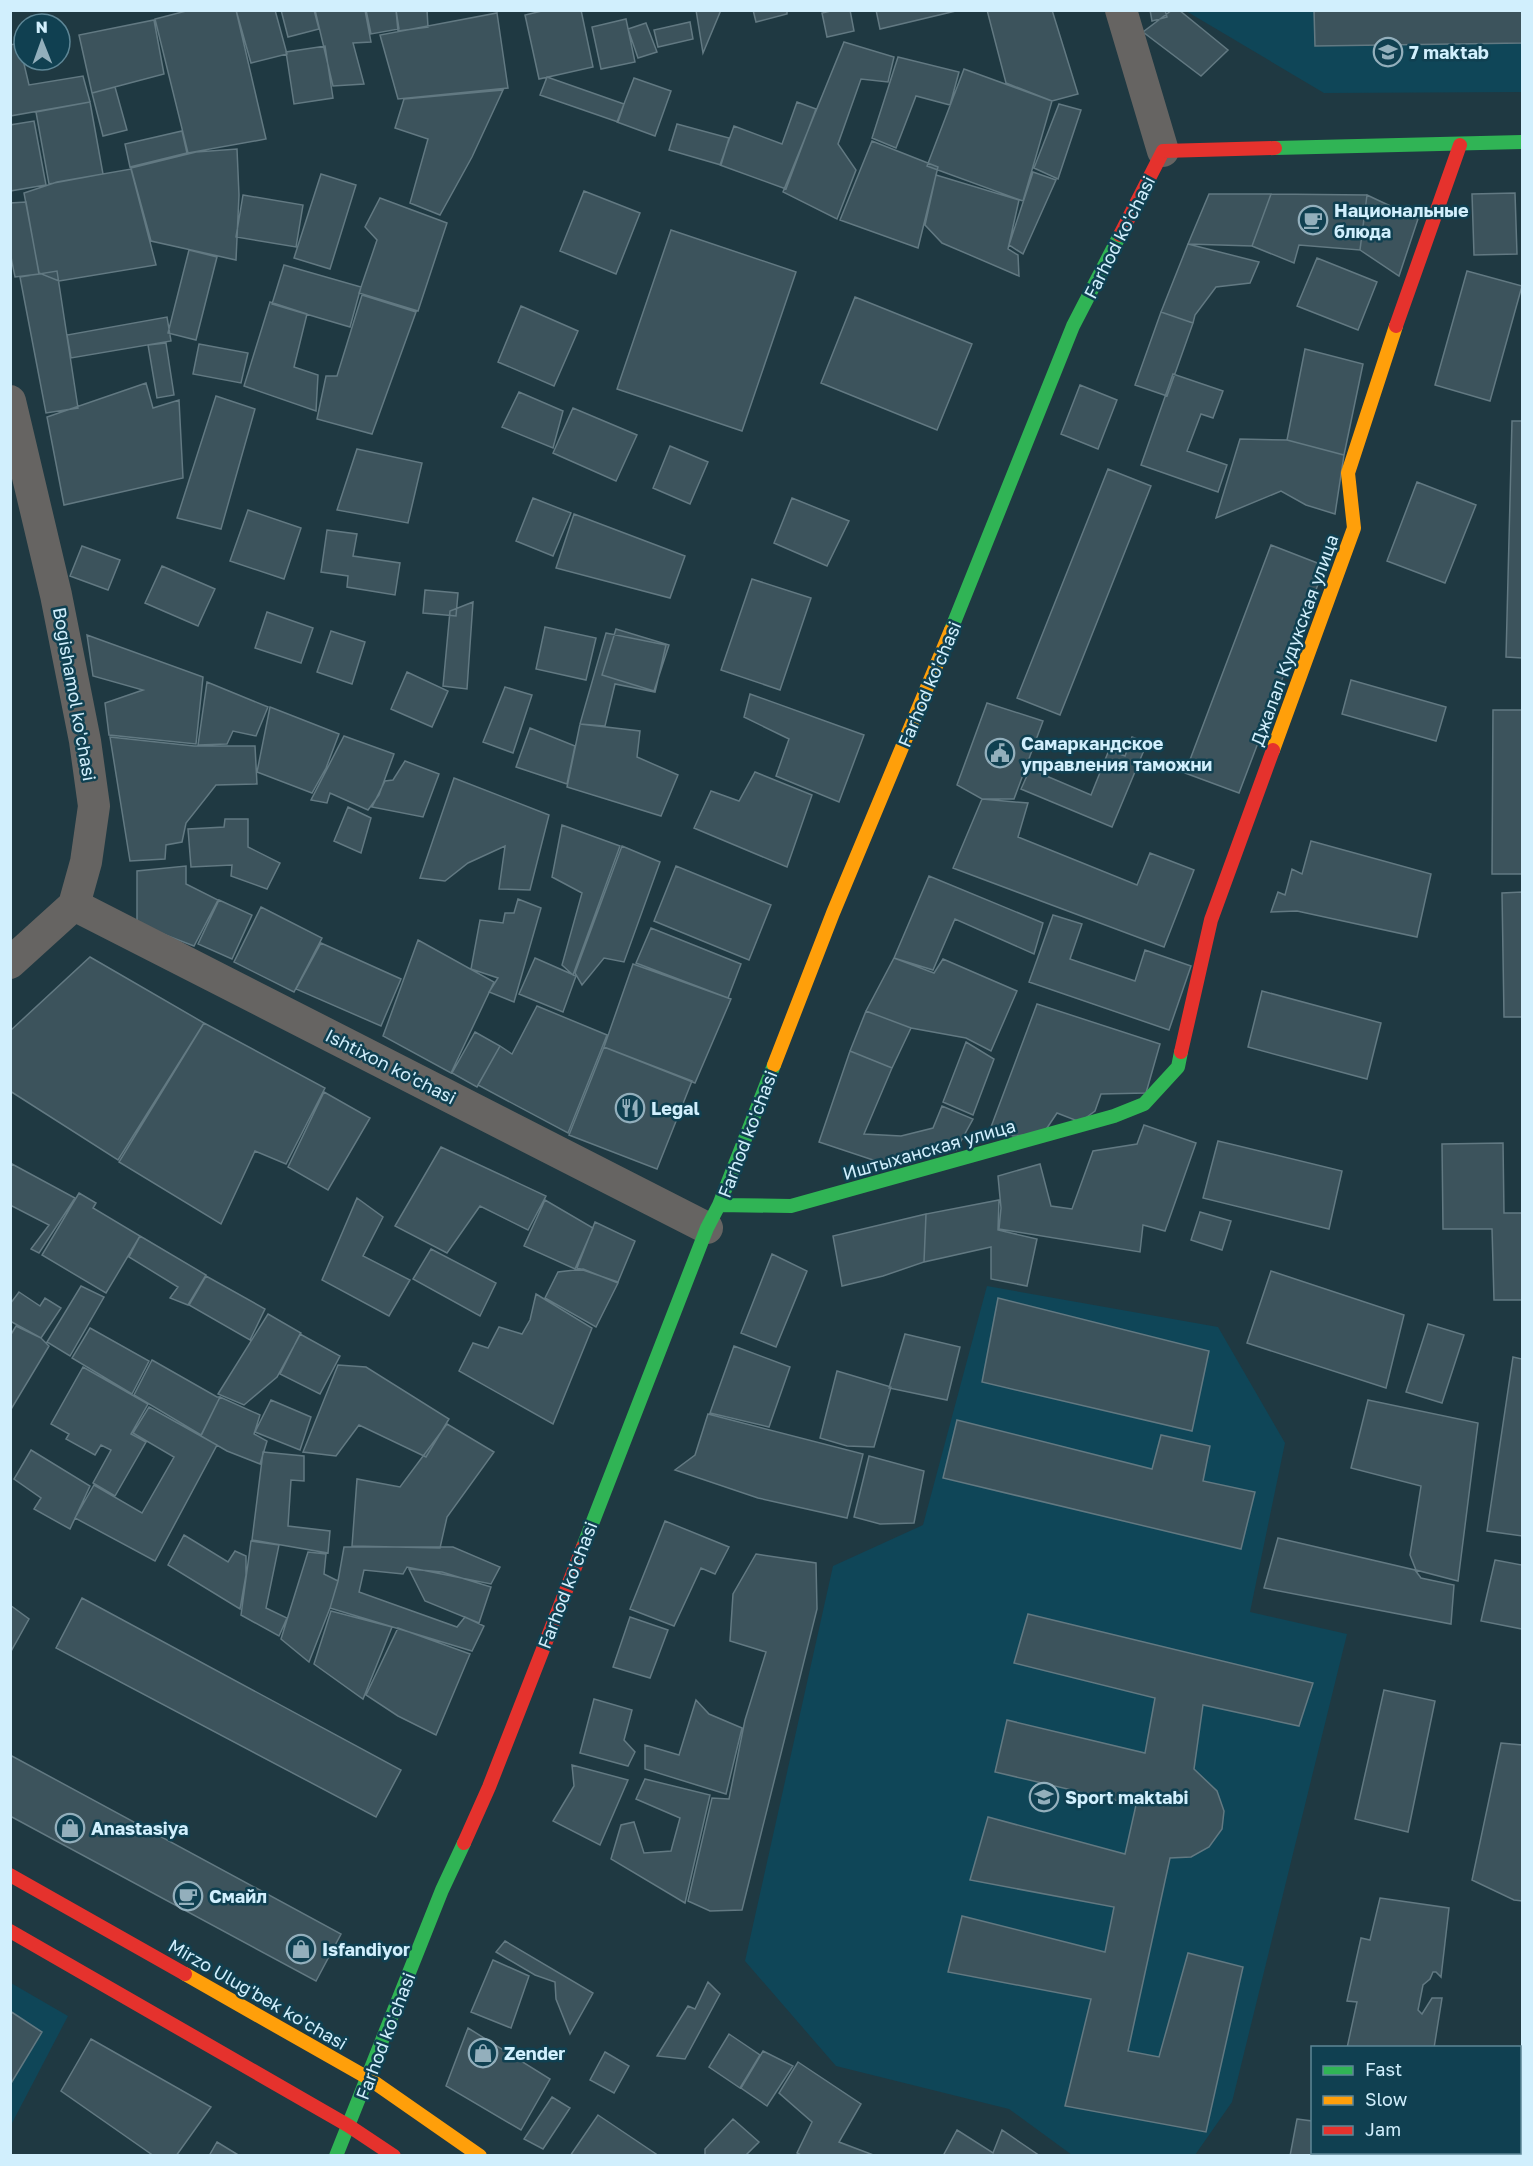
<svg xmlns="http://www.w3.org/2000/svg" width="1533" height="2166" viewBox="0 0 1533 2166" font-family="'Golos Text',sans-serif">
<rect width="100%" height="100%" fill="#1f3942"/>
<path fill="#0f4658" d="M1186,11h336v81l-198,1z
M987,1286l231,41 67,116 -35,169 97,22 -115,468 -37,53h-123l-63,-46 -173,-43 -91,-105 88,-395 90,-41z
M11,1983l57,33 -57,109z"/>
<path fill="#3c535c" stroke="#627982" stroke-width="1.5" d="M190,10h46l30,129 -78,14 -33,-134z
M236,10h39l12,44 -36,9z
M281,10h33l5,19 -31,8z
M315,10h50l6,32 -18,1 11,41 -31,2z
M366,10h30l3,19 -28,5z
M396,10h31l1,17 -30,4z
M546,10h35l12,57 -54,12 -14,-64z
M696,10h25l-18,43z
M753,10h34v4l-31,8z
M835,10h15l4,21 -27,6 -5,-24z
M876,10h84l-80,19z
M987,10h65l26,84 -26,7 -46,-18z
M1150,10h15l2,7 -15,4z
M1172,10h7l49,40 -27,26 -58,-44z
M1314,10h208v33l-207,3z
M497,13l11,75 -110,11 -18,-64z
M626,19l9,43 -34,7 -9,-42z
M154,20l10,54 -72,19 -13,-58z
M690,22l3,17 -35,8 -4,-17z
M646,23l11,29 -19,6 -10,-29z
M844,42l50,15 -6,25 -27,-3 -23,65 18,26 -19,49 -54,-27z
M19,43l10,42 54,-9 7,26 -80,14v-71z
M325,46l8,52 -39,6 -8,-52z
M898,57l61,15 -9,33 -34,-9 -20,52 -24,-10z
M964,69l88,32 -29,100 -96,-35z
M547,77l77,27 -6,18 -78,-27z
M634,78l37,13 -16,45 -38,-14z
M115,87l12,43 -24,6 -11,-43z
M503,90l-31,67 -32,58 -30,-12 18,-64 -33,-11 9,-29z
M90,102l13,72 -54,10 -13,-72z
M797,102l19,7 -30,80 -66,-24 14,-39 48,18z
M1059,104l22,6 -23,69 -24,-11z
M34,121l12,64 -36,6v-66z
M677,124l52,14 -8,27 -52,-15z
M182,131l5,22 -57,14 -5,-23z
M872,141l66,26 -20,81 -78,-28z
M237,149l2,46 -3,65 -85,-19 -20,-73 65,-16z
M131,169l25,96 -97,16 -20,-8 -15,-80 33,-11z
M1033,172l23,8 -33,74 -14,-9z
M321,174l35,11 -26,84 -36,-11z
M936,175l83,25 -11,49 10,6 1,21 -77,-33 -17,-18z
M584,191l56,22 -24,61 -56,-23z
M1515,193l2,61 -43,1 -2,-61z
M1209,194h62l-19,52 -64,-2z
M1271,194l96,1 -7,55 -61,-5 -5,18 -42,-17z
M243,195l60,10 -7,42 -60,-10z
M1367,195l51,24 -19,57 -39,-26z
M380,198l67,25 -29,88 -59,-18 18,-53 -12,-13z
M26,202l13,72 -24,3 -5,-25v-49z
M671,230l125,42 -54,159 -125,-42z
M1188,244l71,18 -9,21 -34,4 -21,28 -2,8 -32,-11z
M189,250l28,7 -21,83 -28,-7z
M1317,258l60,24 -19,48 -61,-24z
M284,265l77,22 -11,40 -78,-23z
M57,271l21,137 -32,5 -26,-136z
M1467,271l55,15 -32,115 -55,-16z
M362,295l54,17 -44,122 -55,-15 9,-43h11z
M855,297l117,47 -35,86 -116,-47z
M270,302l37,12 -13,53 24,8 -2,36 -72,-25z
M521,306l57,25 -24,55 -56,-24z
M1161,312l32,11 -26,73 -32,-11z
M167,317l4,24 -100,17 -4,-23z
M166,343l8,52 -17,3 -9,-53z
M199,344l49,9 -7,30 -48,-9z
M1305,349l58,15 -19,91 -57,-15z
M1173,374l50,17 -10,27 -12,-4 -14,37 40,14 -9,27 -77,-27z
M146,383l7,25 26,-8 4,78 -119,27 -17,-88z
M1080,385l37,15 -19,49 -37,-15z
M519,392l44,19 -10,37 -51,-21z
M216,396l39,13 -34,120 -44,-11z
M573,408l64,27 -21,46 -63,-28z
M1512,421h10v237l-16,-1z
M1240,439l47,1 57,15 -9,59 -29,-9 -25,-14 -65,27z
M670,446l38,16 -18,42 -37,-16z
M357,449l65,14 -14,60 -71,-13z
M1108,469l43,17 -91,229 -43,-17z
M1417,482l59,23 -31,78 -58,-22z
M533,498l38,15 -18,43 -37,-15z
M792,498l57,23 -22,45 -53,-23z
M248,510l53,18 -17,51 -54,-18z
M574,514l111,42 -15,42 -114,-30z
M327,530l30,4 -4,22 47,7 -5,32 -48,-8 1,-11 -27,-4z
M1271,545l54,21 -86,227 -54,-20z
M82,546l38,14 -12,30 -38,-14z
M162,566l53,23 -17,37 -53,-23z
M752,579l59,19 -31,92 -59,-20z
M425,590l33,3 -2,23 -33,-3z
M473,602l-6,87 -24,-3 7,-75z
M267,612l46,16 -12,35 -46,-15z
M545,627l51,11 -10,42 -50,-11z
M616,629l53,16 -15,46 -52,-16z
M331,631l34,11 -13,42 -35,-12z
M606,633l60,12 -11,47 -40,-8 -10,42 -25,-2z
M87,635l116,42 -7,67 -87,-9 -4,-32 38,-13 -50,-14z
M407,672l41,19 -16,36 -41,-18z
M1351,680l95,27 -10,34 -94,-27z
M207,682l61,25 -12,29 -23,-5 -6,13 -29,1z
M505,687l27,8 -19,58 -30,-11z
M750,694l114,41 -25,67 -63,-26 13,-37 -45,-22z
M987,703l56,18 -29,78h-32l-25,-14z
M270,707l69,27 -13,34 -14,25 -55,-21z
M1493,710h29v164h-30z
M580,724l60,7 -3,26 41,18 -17,41 -94,-29z
M530,728l45,18 -8,38 -51,-17z
M344,736l50,18 -15,41 -11,15 -38,-17 -3,10 -16,-3z
M110,737l84,9h61l2,38 -41,1 -30,38 -4,19 -16,3 -1,14 -35,2z
M1132,737l15,6 -35,84 -91,-38 9,-20 61,26 18,-45 16,6z
M405,761l34,13 -16,43 -51,-10 13,-26 8,-1z
M755,772l57,23 -25,72 -93,-39 17,-37 28,10z
M454,778l95,37 -19,75 -31,-1 6,-43 -37,17 -23,18 -25,-3z
M982,799l46,4 -10,34 119,48 13,-32 44,17 -30,77 -211,-79z
M348,807l23,11 -10,35 -27,-12z
M225,819h23v28l32,16 -13,26 -36,-13 1,-11 -41,2 -3,-38 36,-2z
M562,825l58,21 -47,129 -11,-10 20,-72 -30,-16z
M1311,841l120,33 -14,63 -120,-26 -26,1 7,-20 7,3 7,-26 10,5z
M622,846l38,16 -36,100 -20,-4 -22,27 -7,-12z
M186,866v18l32,16 -24,46 -57,-22v-53z
M676,866l95,39 -22,55 -95,-39z
M929,876l114,47 -9,31 -79,-35 -22,51 -39,-12z
M1522,892v125h-18l-2,-124z
M518,899l23,9 -27,94 -25,-10 9,-14 -27,-9 9,-49 23,3 2,-10h9z
M219,900l33,15 -20,44 -34,-15z
M261,907l61,31 -28,54 -60,-30z
M1053,915l29,9 -12,35 65,22 10,-31 46,16 -22,64 -140,-48z
M651,928l90,36 -13,34 -92,-35z
M418,940l76,42 -43,91 -68,-37z
M321,943l80,36 -20,47 -85,-37z
M90,957l114,66 -86,137 -108,-69v-60z
M535,958l41,18 -13,36 -44,-18z
M894,958l40,15 9,-14 74,32 -26,60 -25,-13 -55,-10 -45,-17z
M633,964l98,35 -36,84 -91,-36z
M1262,991l119,32 -14,56 -119,-32z
M1037,1004l123,40 -14,49 -45,1 -6,17 -15,11 -23,-9 -14,21 -30,2 -22,-9z
M537,1006l70,29 -39,98 -90,-48 22,-39 12,8z
M866,1011l45,17 -19,40 -42,-17z
M204,1023l121,65 -39,76 -31,-13 -34,73 -102,-62z
M475,1032l25,14 -23,41 -25,-14z
M966,1042l28,17 -21,56 -30,-13z
M604,1047l88,34 -35,88 -88,-34z
M850,1051l42,17 -28,66 37,2 32,-8 9,-22 31,13 -17,31 -71,14 -66,-22z
M324,1092l46,26 -42,72 -40,-23z
M1144,1125l52,18 -31,88 -22,-6 -3,27 -141,-23 2,-21 -3,-32 42,-12 11,42 21,3 21,-58 44,-7z
M1218,1141l124,30 -13,58 -126,-31z
M1503,1143l1,70h18v87h-28l-2,-71h-49l-1,-85z
M441,1147l105,49 -18,34 -48,-24 -33,47 -52,-27z
M12,1164l63,34 -36,55 -8,-4 18,-24 -39,-20v-38z
M79,1193l17,10 -3,5 47,28 -34,57 -64,-38z
M357,1198l26,19 -20,39 47,24 -21,36 -67,-36z
M545,1200l48,28 -18,41 -51,-23z
M999,1200l-1,30 39,9 -10,47 -36,-7v-32l-67,15 2,-48z
M1200,1212l31,9 -9,29 -31,-10z
M926,1214l-2,48 -41,14 -41,10 -9,-50z
M595,1222l40,19 -17,41 -41,-14z
M140,1236l66,39 -18,30 -18,-7 8,-11 -49,-30z
M431,1249l65,34 -16,33 -67,-37z
M772,1254l35,17 -31,76 -35,-14z
M583,1269l35,14 -22,44 -51,-29 13,-26z
M1271,1271l133,44 -18,73 -139,-45z
M206,1276l59,33 -15,31 -61,-35z
M81,1286l23,11 -34,59 -23,-14z
M19,1292l21,14 5,-8 16,10 -20,30 -31,-17v-17z
M536,1294l56,34 -39,96 -94,-53 14,-28 15,5 11,-21 23,7 8,-14z
M998,1298l211,53 -17,80 -210,-49z
M268,1314l33,19 -24,44 -33,28 -26,-11z
M1428,1324l36,11 -22,68 -36,-11z
M16,1326l25,12 8,8 -39,65v-75z
M90,1328l59,33 -17,33 -60,-36z
M300,1334l40,22 -20,38 -40,-20z
M905,1334l55,13 -13,53 -58,-12z
M734,1346l56,21 -21,60 -59,-14z
M1513,1357l9,2v177l-35,-5z
M152,1360l65,37h3l-19,38 -67,-40z
M338,1365l28,2 83,52 -23,38 -67,-32 -23,31 -33,-4z
M83,1367l65,37 -17,30 15,8 -31,54 -22,-13 18,-33 -10,-5 -6,10 -29,-16 3,-5 -18,-10z
M837,1371l54,16 -17,60 -27,-1 -27,-8z
M220,1397l40,18 -6,19 13,7 -7,23 -33,-13 -26,-15z
M271,1400l40,17 -11,33 -45,-18z
M1368,1400l110,23 -20,158 -42,-11 -6,-15 11,-69 -70,-18z
M149,1407l68,38 -62,116 -80,-43 19,-33 48,28 32,-56 -41,-24z
M708,1414l155,40 -16,64 -89,-20 -83,-28 20,-15z
M957,1420l195,49 9,-34 49,11 -7,35 52,11 -14,57 -298,-71z
M447,1424l47,28 -47,65 -7,31 -88,-2 5,-67 43,8z
M31,1450l59,36 -20,43 -36,-20 7,-11 -27,-19z
M263,1452l41,4v25l-13,-1 -3,46 42,5 -2,22 -76,-13z
M869,1456l55,15 -10,52 -34,1 -26,-7z
M665,1521l64,26 -14,27 -14,-6 -27,58 -44,-17z
M184,1535l44,27 7,-11 11,5v19l-6,34 -72,-44z
M1278,1538l137,32 6,8 33,7 -3,39 -187,-36z
M251,1541l28,4 -13,63 21,10 -8,18 -38,-21z
M344,1547h109l47,20 -9,17 -84,-17 -4,7 -39,-4 -5,22 98,35 8,-10 19,9 -12,25 -142,-43 8,-27z
M308,1552l18,2 -2,20 14,7 -8,27 -21,54 -28,-23z
M756,1554l60,9 1,46 -75,301 -32,1 -22,-10 24,-103 17,1 16,-79 21,-68 -36,-11 3,-47z
M1495,1560l27,5v64l-41,-8z
M409,1569l33,3 49,15 -12,36 -54,-22z
M82,1598l319,172 -25,47 -320,-169z
M10,1605l19,14 -19,34z
M331,1611l61,16 -29,72 -49,-35z
M1028,1614l285,69 -14,43 -96,-21 -9,64 23,22 7,20 -2,18 -13,18 -18,10 -21,1 -42,193 31,6 29,-104 55,14 -37,165 -141,-26 26,-107 -143,-27 14,-56 143,36 9,-45 -144,-27 18,-63 137,37 11,-49 -141,-33 12,-52 138,33 10,-55 -141,-35z
M630,1617l38,13 -18,48 -37,-11z
M398,1628l72,26 -34,81 -38,-19 -32,-21z
M1384,1690l51,11 -27,131 -53,-13z
M594,1699l38,11 -8,30 11,12 -7,14 -48,-13z
M696,1700l13,14 33,14 -16,66 -81,-25v-24l34,10z
M1501,1743l21,2v156l-8,-1 -42,-20z
M10,1755l331,179 -25,47 -306,-165z
M572,1765l56,15 -28,65 -47,-24 21,-35z
M645,1779l65,16 -25,108 -74,-44 10,-34 13,-3 10,31 27,-2 9,-33 -44,-19z
M1380,1898l69,10 -8,69 -5,-5h-3l-3,7 -7,6 -5,25 4,4 10,-16h10l-8,50h-87l10,-46 -10,-1 14,-63 9,2z
M505,1941l88,52 -23,41 -14,-35 -1,-17 -20,-7 -39,-23z
M493,1960l36,16 -18,52 -40,-16z
M708,1982l12,12 -35,65 -28,-3 31,-50 7,3z
M10,2011l32,21 -32,53z
M468,2028l82,51 -29,51 -75,-44z
M729,2034l31,21 -20,33 -31,-21z
M91,2039l120,68 -35,49h-22l-93,-65z
M763,2051l30,15 -26,40 -26,-18z
M605,2052l24,14 -15,27 -24,-13z
M798,2062l63,42 -22,38 37,14h-73l-6,-3 15,-31 -33,-29z
M552,2097l18,11 -27,41 -19,-10z
M598,2115l61,41h-89z
M733,2119l26,23 -14,14h-40v-7z
M1297,2119l15,2v31h70v4h-92z
M957,2130l36,23 9,-23 38,26h-97z
M217,2142l23,14h-31z"/>
<g fill="none" stroke-linecap="round" stroke-linejoin="round">
<path stroke="#666462" stroke-width="32" d="M1121,10l42,141
M10,401l46,194 29,146 9,65 -8,56 -12,43 -64,58
M74,905l633,323"/>
<path stroke="#30b455" stroke-width="14" d="M1275,148l247,-6
M951,630l122,-304 47,-91
M719,1205l72,1 323,-90 30,-12 34,-37 3,-15
M583,1547l124,-319 12,-23 55,-140
M336,2156l106,-266 22,-47"/>
<path stroke="#ff9f0a" stroke-width="14" d="M1273,750l81,-222 -6,-55 48,-147
M774,1065l59,-152 118,-283
M185,1974l183,104 112,78"/>
<path stroke="#e5322d" stroke-width="14" d="M1120,235l43,-84 112,-3
M1396,326l64,-181
M1181,1052l30,-132 62,-170
M464,1843l25,-56 94,-240
M10,1875l175,99
M10,1931l339,195 45,30"/>
</g>
<defs>
<g id="school-ring" transform="scale(1.5)"><circle r="9.5" fill="#104051" stroke="#93afbc" stroke-width="1.5"/><path d="M0-5L7-2L0 1L-7-2ZM-4 1L0 2.5L4 1V4Q0 6-4 4Z" fill="#93afbc"/></g>
<g id="cafe-ring" transform="scale(1.5)"><circle r="9.5" fill="#104051" stroke="#93afbc" stroke-width="1.5"/><path d="M-5.5-4.5H6V0H3Q3 3.5 0 3.5H-2.5Q-5.5 3.5-5.5 0ZM3-3.2v2h1.7v-2ZM-6 4.5H4V6H-6Z" fill="#93afbc"/></g>
<g id="civic-ring" transform="scale(1.5)"><circle r="9.5" fill="#104051" stroke="#93afbc" stroke-width="1.5"/><path d="M-.6-6.5H3V-4.5H.6V-3L4-1V1h2V6H-6V1h2V-1L-.6-3ZM-1.2 2.5V6h2.4V2.5Z" fill="#93afbc"/></g>
<g id="restaurant-ring" transform="scale(1.5)"><circle r="9.5" fill="#104051" stroke="#93afbc" stroke-width="1.5"/><path d="M-5-6h1v4h1v-4h1v4h1v-4h1v5L-1.5 .5V6h-2V.5L-5-1ZM5-6V6H3V1.5H1.5Q1.5-4 5-6Z" fill="#93afbc"/></g>
<g id="shop-ring" transform="scale(1.5)"><circle r="9.5" fill="#104051" stroke="#93afbc" stroke-width="1.5"/><path d="M-5-2.5h2.3a2.7 3.5 0 0 1 5.4 0H5L5.5 6h-11ZM-1.5-2.5h3a1.5 2.3 0 0 0-3 0Z" fill="#93afbc"/></g>
</defs>
<g fill-rule="evenodd">
<use href="#school-ring" x="1388" y="52"/>
<use href="#cafe-ring" x="1313" y="220"/>
<use href="#civic-ring" x="1000" y="753"/>
<use href="#restaurant-ring" x="630" y="1108"/>
<use href="#school-ring" x="1044" y="1797"/>
<use href="#shop-ring" x="70" y="1828"/>
<use href="#cafe-ring" x="188" y="1896"/>
<use href="#shop-ring" x="301" y="1949"/>
<use href="#shop-ring" x="483" y="2053"/>
</g>
<g text-anchor="middle" dominant-baseline="central" stroke-width="5" stroke-linejoin="round" paint-order="stroke">
<g font-size="18" font-weight="bold" fill="#d1effd" stroke="#104051" text-anchor="start">
<text x="1409" y="52">7 maktab</text>
<text x="1334" y="210">Национальные<tspan x="1334" dy="21">блюда</tspan></text>
<text x="1021" y="743">Самаркандское<tspan x="1021" dy="21">управления таможни</tspan></text>
<text x="651" y="1108">Legal</text>
<text x="1065" y="1797">Sport maktabi</text>
<text x="91" y="1828">Anastasiya</text>
<text x="209" y="1896">Смайл</text>
<text x="322" y="1949">Isfandiyor</text>
<text x="504" y="2053">Zender</text>
</g>
<g font-size="18" fill="#d1effd" stroke="#104051">
<text transform="translate(1119 237) rotate(-63)">Farhod ko'chasi</text>
<text transform="translate(1294 640) rotate(-70)">Джалал Кудукская улица</text>
<text transform="translate(929 684) rotate(-67)">Farhod ko'chasi</text>
<text transform="translate(75 694) rotate(80)">Bogishamol ko'chasi</text>
<text transform="translate(391 1066) rotate(27)">Ishtixon ko'chasi</text>
<text transform="translate(747 1134) rotate(-69)">Farhod ko'chasi</text>
<text transform="translate(929 1149) rotate(-16)">Иштыханская улица</text>
<text transform="translate(567 1585) rotate(-69)">Farhod ko'chasi</text>
<text transform="translate(258 1994) rotate(30)">Mirzo Ulug'bek ko'chasi</text>
<text transform="translate(385 2036) rotate(-69)">Farhod ko'chasi</text>
</g>
</g>
<rect width="1533" height="2166" fill="none" stroke="#d1effd" stroke-width="24"/>
<rect x="1311" y="2046" width="210" height="108" fill="#104051" stroke="#5d8696" stroke-width="1.5"/>
<rect x="1323" y="2066" width="30" height="9" fill="#30b455" stroke="#5d8696" stroke-width="1.5"/>
<text x="1365" y="2076" font-size="18" fill="#d1effd">Fast</text>
<rect x="1323" y="2096" width="30" height="9" fill="#ff9f0a" stroke="#5d8696" stroke-width="1.5"/>
<text x="1365" y="2106" font-size="18" fill="#d1effd">Slow</text>
<rect x="1323" y="2126" width="30" height="9" fill="#e5322d" stroke="#5d8696" stroke-width="1.5"/>
<text x="1365" y="2136" font-size="18" fill="#d1effd">Jam</text>
<g transform="translate(42 42) rotate(359)"><circle r="28" fill="#104051" stroke="#5d8696" stroke-width="1.5"/>
<path d="M0-4.5L10 22L0 15L-10 22Z" fill="#93afbc"/>
<text y="-9" font-size="16" font-weight="bold" text-anchor="middle" fill="#d1effd">N</text>
</g>
</svg>
